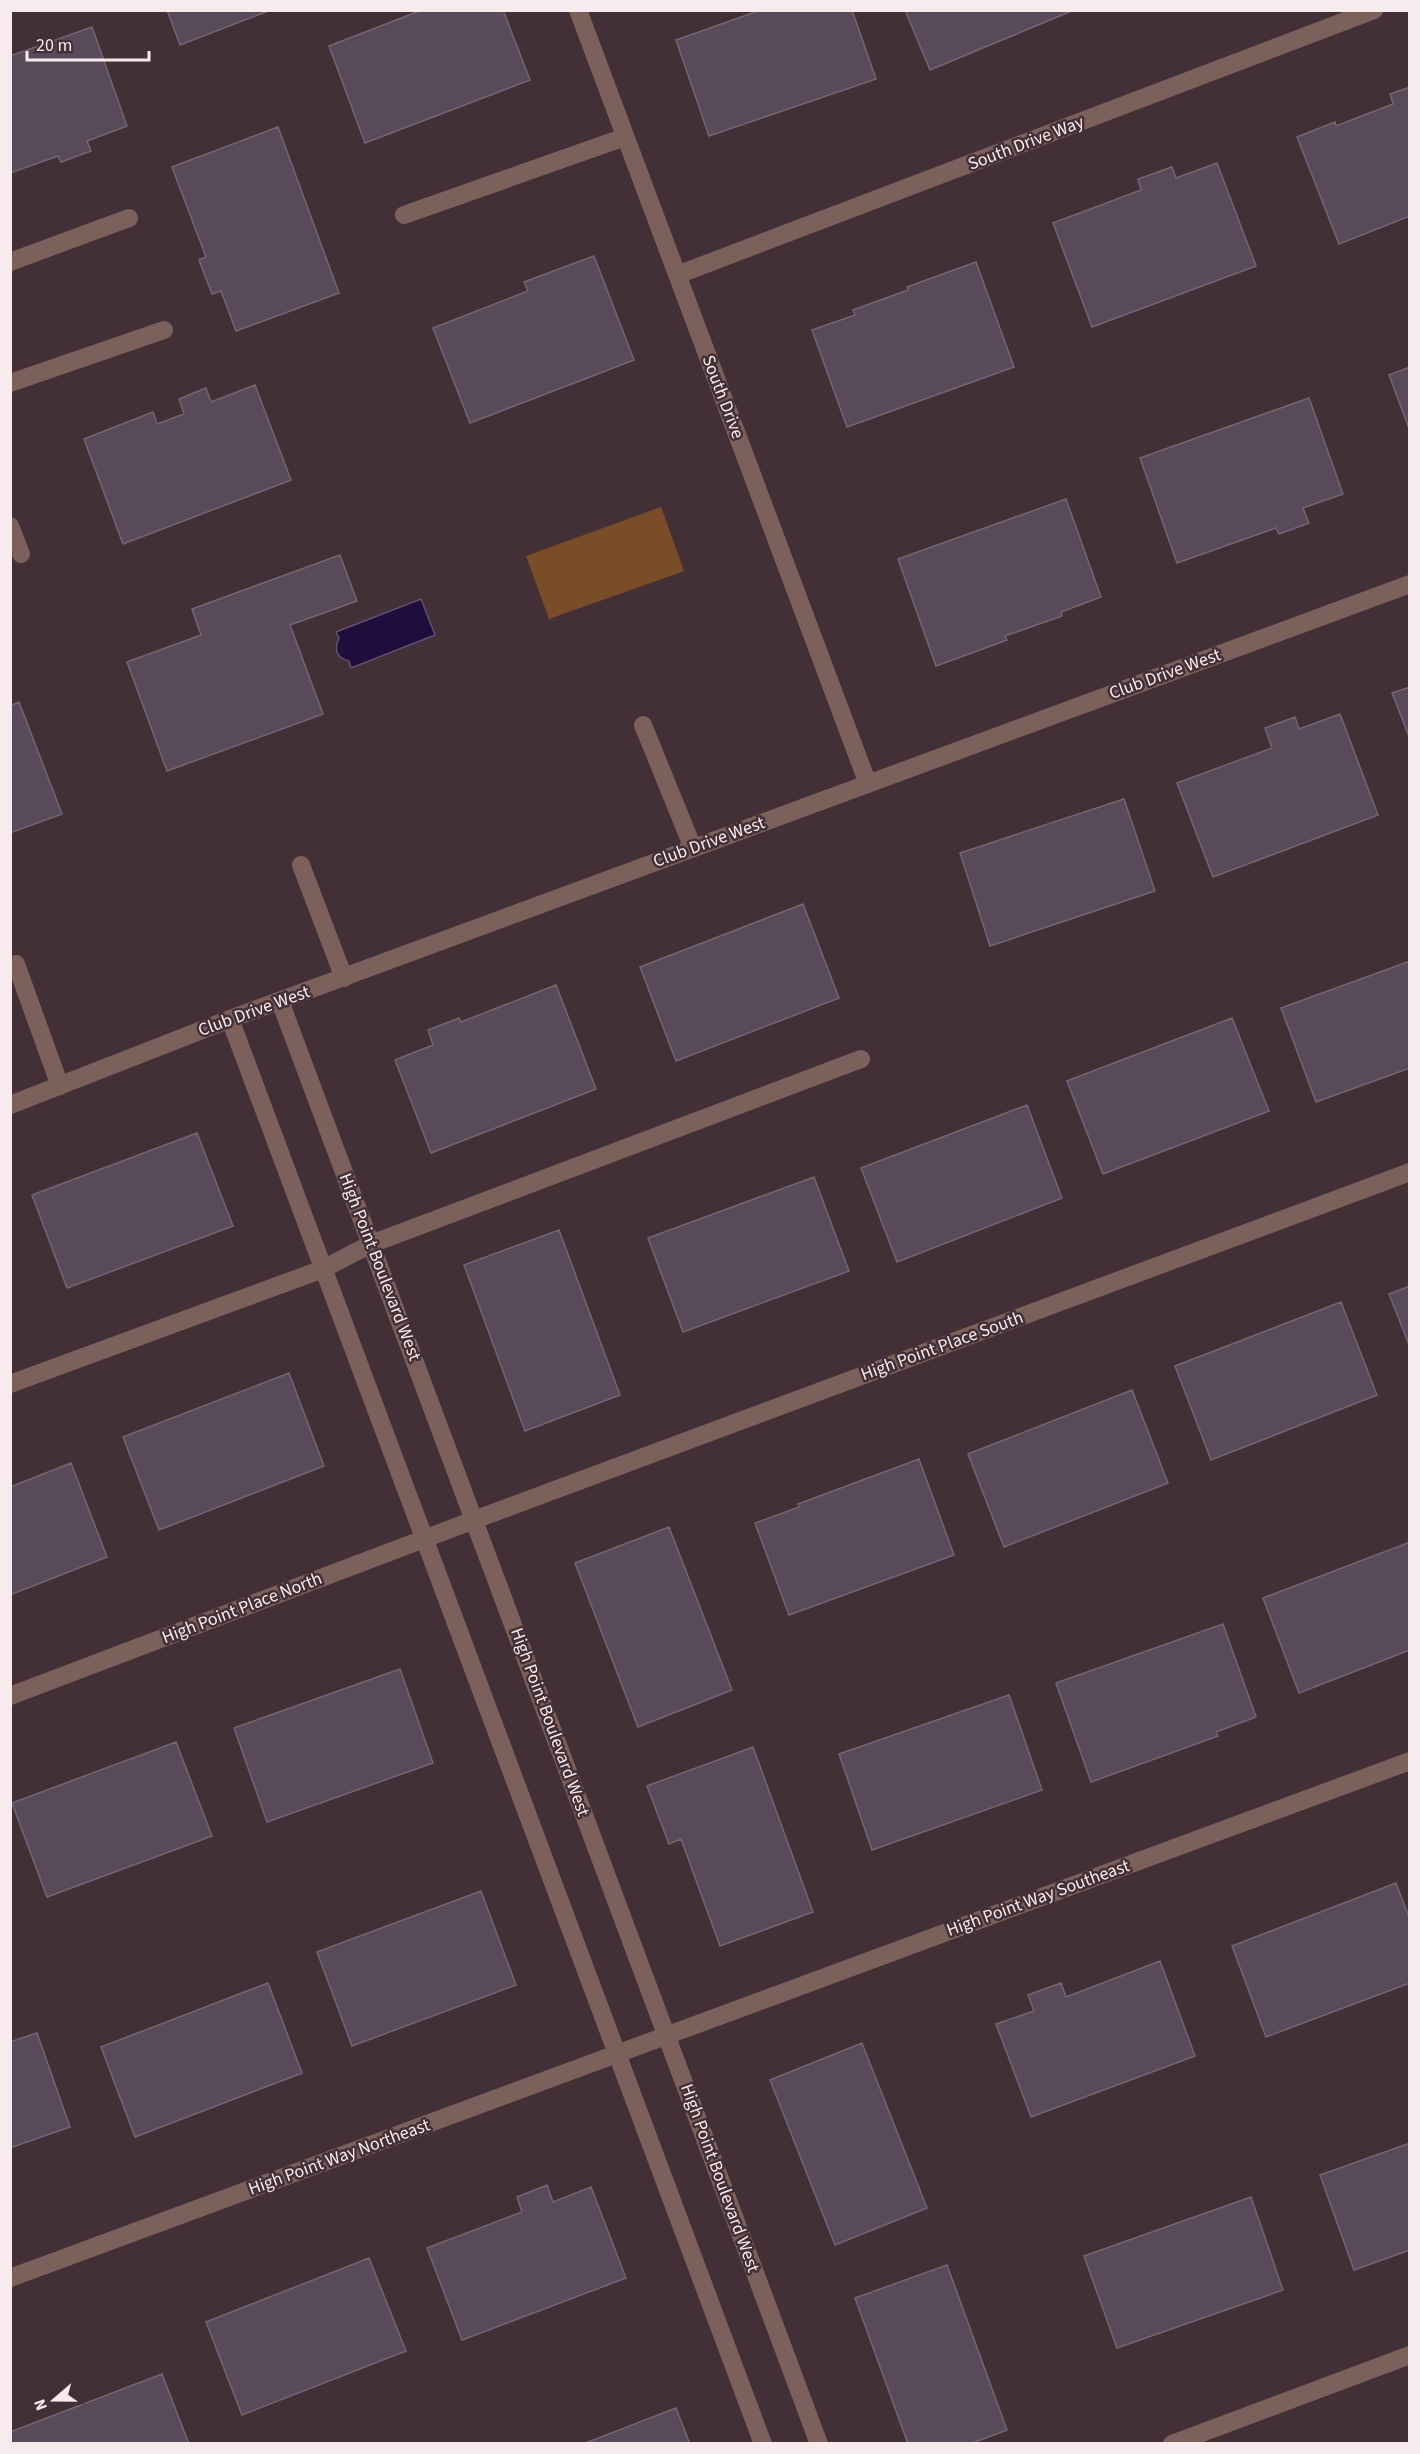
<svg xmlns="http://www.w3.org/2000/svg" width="1420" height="2454" viewBox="0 0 1420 2454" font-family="'Source Sans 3',sans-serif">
<rect width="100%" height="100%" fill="#433036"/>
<path fill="#794d27" d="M661,507l23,64 -135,48 -23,-63z"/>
<path fill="#1f0d3b" stroke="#605071" stroke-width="1.5" d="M421,599l14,36 -84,33 -2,-7c-13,-3 -15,-12 -10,-23l-3,-6z"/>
<path fill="#584a58" stroke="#756574" stroke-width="1.5" d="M167,10h104l-91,35z
M422,10h81l27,70 -165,63 -36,-97z
M761,10h91l24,69 -167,57 -33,-96z
M905,10h169l-144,60z
M92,27l35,99 -40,15 4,10 -30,11 -3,-6 -48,17v-117z
M1410,87v129l-71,28 -42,-107 38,-15 1,4 57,-22 -3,-10z
M278,127l61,166 -103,38 -15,-40 -9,3 -13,-34 7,-3 -34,-90z
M1217,163l39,103 -164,61 -39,-104 88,-33 -3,-11 34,-12 4,11z
M594,256l40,104 -164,63 -37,-95 95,-37 -4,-9z
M976,262l38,105 -167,60 -35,-97 43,-15 -2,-5 55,-20 -1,-3z
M1410,367v64l-21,-56z
M255,385l36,95 -168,64 -39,-105 69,-27 4,12 27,-10 -5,-15 27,-11 5,14z
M1309,398l34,96 -40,14 6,15 -30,11 -3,-6 -99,35 -37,-105z
M1066,499l35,98 -40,15 1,4 -57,20 2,4 -71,26 -38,-107z
M340,555l17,46 -67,24 33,89 -156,57 -40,-109 74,-27 -9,-26z
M1410,687v52l-18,-46z
M19,702l43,112 -52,19v-127z
M1340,714l38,101 -165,62 -36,-94 95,-35 -7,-20 30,-11 4,12z
M1124,799l31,92 -165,55 -30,-93z
M803,904l36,94 -163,63 -36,-94z
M1410,961v107l-94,34 -35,-94z
M556,985l40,104 -165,64 -36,-93 38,-15 -5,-15 31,-12 2,4z
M1232,1018l37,93 -166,63 -36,-93z
M1027,1105l35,93 -165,64 -36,-94z
M197,1133l36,93 -166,62 -35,-93z
M814,1177l35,94 -166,61 -35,-94z
M559,1230l61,165 -95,36 -61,-166z
M1410,1286v61l-21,-53z
M1341,1302l36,93 -166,65 -36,-94z
M289,1373l35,93 -165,64 -36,-93z
M1132,1390l36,93 -164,64 -36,-93z
M919,1459l35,96 -165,60 -34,-92 44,-16 -1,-3z
M71,1463l36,94 -97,38v-108z
M669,1527l63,163 -94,37 -63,-164z
M1410,1542v108l-111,43 -36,-95z
M1223,1624l33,93 -40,15 2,4 -127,46 -35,-99z
M400,1669l33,94 -166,59 -33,-94z
M1009,1695l33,95 -170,60 -33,-96z
M176,1742l36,94 -165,61 -35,-94z
M753,1747l60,165 -93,34 -39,-107 -12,5 -22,-58z
M1396,1883l14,37v63l-144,54 -34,-91z
M481,1891l35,94 -164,61 -35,-94z
M1160,1961l35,95 -164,61 -35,-93 38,-13 -6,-16 33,-12 5,14z
M268,1983l34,90 -167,64 -34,-90z
M37,2033l33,94 -60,21v-106z
M862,2043l65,165 -92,37 -65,-165z
M1410,2143v107l-56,20 -34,-95z
M547,2185l6,17 38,-15 35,91 -164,62 -35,-92 95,-36 -5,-15z
M1251,2197l32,93 -166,58 -33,-92z
M369,2258l37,93 -164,64 -36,-93z
M947,2265l60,165 -37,14h-62l-53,-146z
M162,2374l27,70h-179v-12z
M676,2408l14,36h-107z"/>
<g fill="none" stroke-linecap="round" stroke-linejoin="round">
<path stroke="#7c605b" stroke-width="18" d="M404,215l221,-78
M10,262l119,-44
M10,383l154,-53
M643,725l50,123
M301,865l43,113
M16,964l44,122
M10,1384l313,-115 48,-25 490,-185"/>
<path stroke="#7c605b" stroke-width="18" d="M578,10l290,774
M677,275l697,-265
M10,526l11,28
M280,1001l539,1443
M230,1019l533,1425
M10,1105l220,-86 1180,-435
M10,1696l464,-176 936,-348
M10,2278l1400,-517
M1172,2444l238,-89"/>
</g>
<g text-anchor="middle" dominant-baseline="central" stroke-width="5" stroke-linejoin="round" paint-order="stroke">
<g font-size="18" fill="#f8ebee" stroke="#433036">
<text transform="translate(1026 143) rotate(-21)">South Drive Way</text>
<text transform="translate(723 397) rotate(69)">South Drive</text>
<text transform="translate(1165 674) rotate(-20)">Club Drive West</text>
<text transform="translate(709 842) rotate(-20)">Club Drive West</text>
<text transform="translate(254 1011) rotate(-20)">Club Drive West</text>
<text transform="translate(380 1267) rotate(69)">High Point Boulevard West</text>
<text transform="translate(942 1346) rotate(-20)">High Point Place South</text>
<text transform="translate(242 1608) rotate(-21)">High Point Place North</text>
<text transform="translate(550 1722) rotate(70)">High Point Boulevard West</text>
<text transform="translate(1038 1898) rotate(-20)">High Point Way Southeast</text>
<text transform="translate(339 2157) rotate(-20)">High Point Way Northeast</text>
<text transform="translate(720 2178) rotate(70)">High Point Boulevard West</text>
</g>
</g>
<rect width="1420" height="2454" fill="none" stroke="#f8ebee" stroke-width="24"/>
<g transform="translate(54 2400) rotate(250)" stroke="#433036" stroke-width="4.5" paint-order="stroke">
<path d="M0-4.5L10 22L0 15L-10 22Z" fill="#f8ebee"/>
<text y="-9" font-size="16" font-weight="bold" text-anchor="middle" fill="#f8ebee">N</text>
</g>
<path d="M27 51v9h122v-9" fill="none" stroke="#f8ebee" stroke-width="3"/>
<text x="36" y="51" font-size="18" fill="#f8ebee" stroke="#433036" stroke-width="4.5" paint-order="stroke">20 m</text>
</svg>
